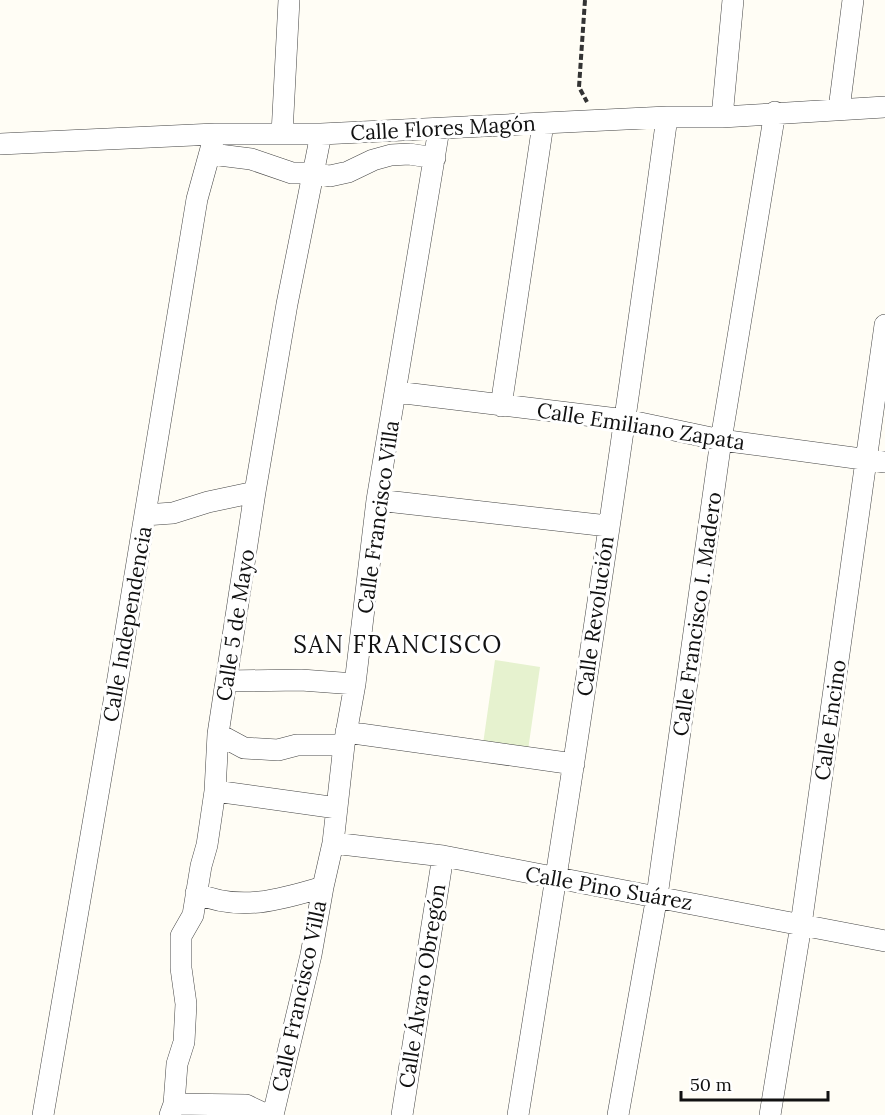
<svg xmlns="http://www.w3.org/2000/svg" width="885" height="1115" viewBox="0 0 885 1115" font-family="Lora,serif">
<rect width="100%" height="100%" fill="#fffdf5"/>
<path fill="#e6f2cf" d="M495,660l45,7 -12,83 -45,-6z"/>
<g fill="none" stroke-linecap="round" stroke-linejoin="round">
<g stroke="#444" stroke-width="22">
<path id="minor" d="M839,109l14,-109
M722,117l11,-117
M282,134l7,-134
M0,144l215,-10h106l346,-17h55l163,-10
M211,154l40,5 41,14h20l18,3 18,-4 25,-12 18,-5 18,-1 26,4
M396,392l230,28 95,20 164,22
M501,406l42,-282
M377,500l231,26
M145,515l28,-2 35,-11 47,-10
M226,681l75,-1 54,4
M346,732l228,32
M218,734l26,14 34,2 19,-5h47
M215,791l122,17
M333,843l110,13 442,85
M196,893c43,19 84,7 127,-6
M174,1104l72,1 21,10
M43,1115l75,-437 79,-479 18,-65
M170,1115l4,-11 3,-40 7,-22 2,-38 -5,-36v-32l12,-21 8,-49 6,-21 8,-54 3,-57 37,-242 32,-188 34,-170
M273,1115l38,-160 12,-68 10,-44 11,-98 11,-61 22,-184 62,-371
M402,1115l41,-259
M518,1115c54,-332 104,-665 149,-998
M618,1115l39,-219 64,-456 54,-328
M770,1115l31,-190 84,-600"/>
</g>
<path stroke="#333" stroke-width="4" stroke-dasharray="6 3" stroke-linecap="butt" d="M585,0l-6,87 8,15"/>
<use href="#minor" stroke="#fff" stroke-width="21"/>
</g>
<g text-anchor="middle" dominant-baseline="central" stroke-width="6" stroke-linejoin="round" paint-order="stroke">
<g font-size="21" fill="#111" stroke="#fff">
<text transform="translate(443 128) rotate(-3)">Calle Flores Magón</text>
<text transform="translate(641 426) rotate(9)">Calle Emiliano Zapata</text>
<text transform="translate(378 517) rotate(-82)">Calle Francisco Villa</text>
<text transform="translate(697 614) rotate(-82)">Calle Francisco I. Madero</text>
<text transform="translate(595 616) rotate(-82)">Calle Revolución</text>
<text transform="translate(127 624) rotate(-80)">Calle Independencia</text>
<text transform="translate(235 625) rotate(-81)">Calle 5 de Mayo</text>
<text transform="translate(830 720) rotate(-82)">Calle Encino</text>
<text transform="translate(609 888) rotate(10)">Calle Pino Suárez</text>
<text transform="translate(422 986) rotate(-81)">Calle Álvaro Obregón</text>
<text transform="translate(299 996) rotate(-78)">Calle Francisco Villa</text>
</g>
<g font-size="24" letter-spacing="1.5" fill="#111" stroke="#fff">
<text x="398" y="644">SAN FRANCISCO</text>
</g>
</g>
<path d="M681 1091v9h147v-9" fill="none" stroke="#111111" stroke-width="3"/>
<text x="690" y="1091" font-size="18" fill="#111111" stroke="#ffffff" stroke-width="4.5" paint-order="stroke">50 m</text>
</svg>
